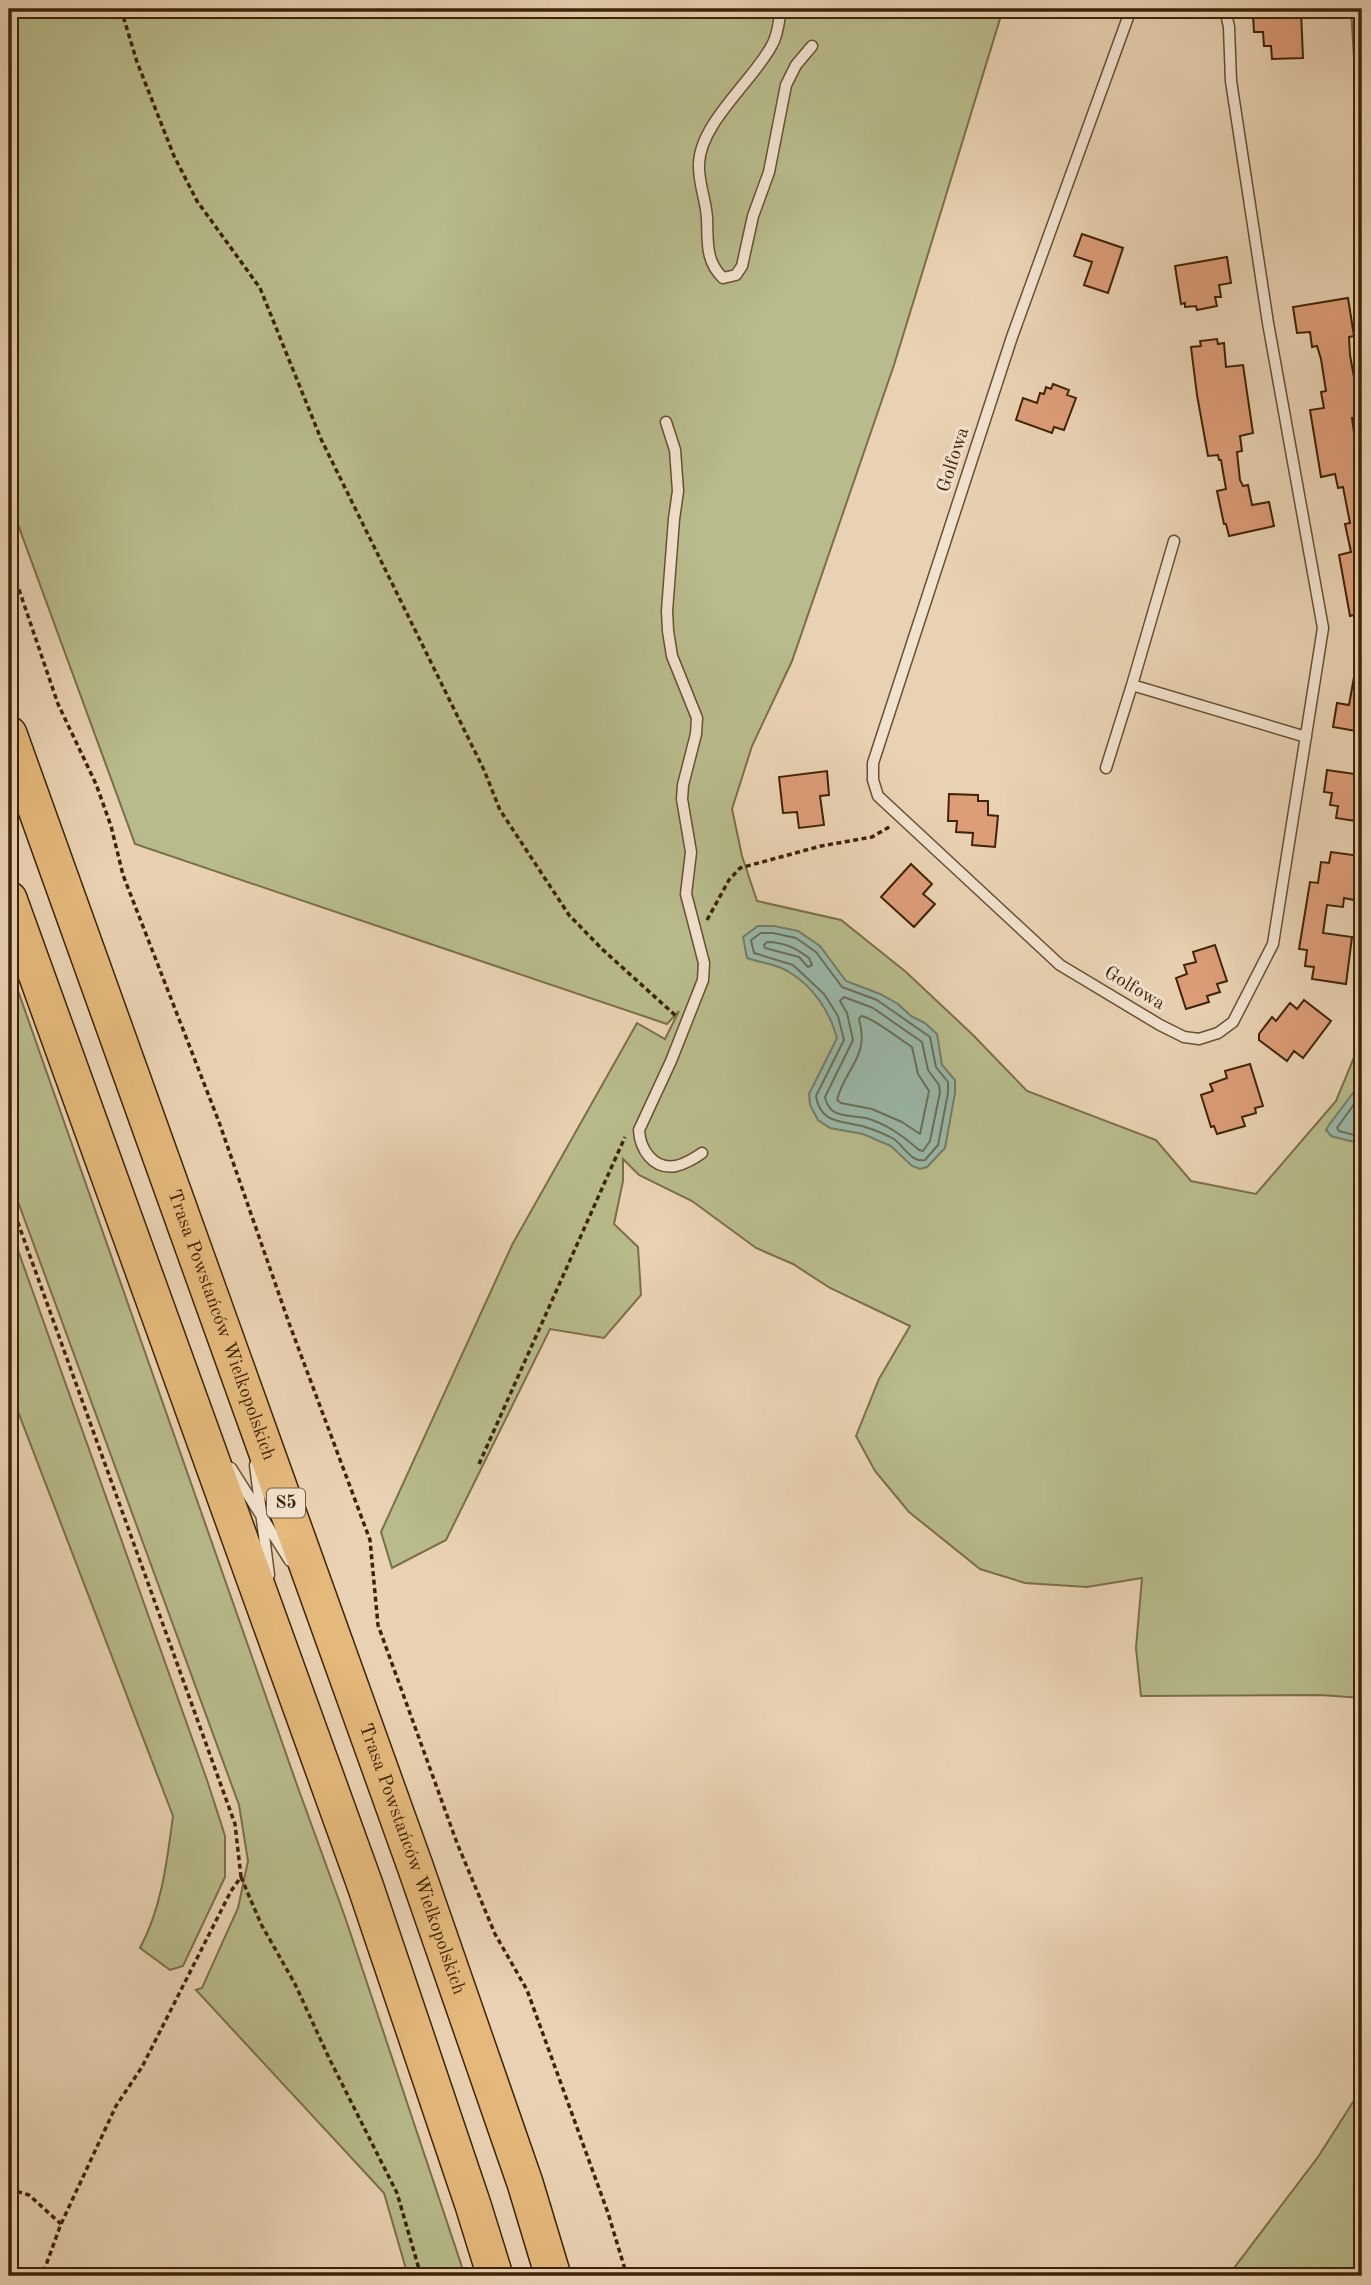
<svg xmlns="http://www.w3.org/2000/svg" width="1371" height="2285" viewBox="0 0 1371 2285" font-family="'Old Standard TT',serif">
<rect width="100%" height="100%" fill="#e9d2b3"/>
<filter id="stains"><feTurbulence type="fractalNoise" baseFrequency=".00286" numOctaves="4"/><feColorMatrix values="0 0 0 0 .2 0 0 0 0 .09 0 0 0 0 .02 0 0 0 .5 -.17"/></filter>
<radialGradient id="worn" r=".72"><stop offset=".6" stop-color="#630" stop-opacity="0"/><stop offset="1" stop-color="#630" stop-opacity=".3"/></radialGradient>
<path fill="#b8bb8b" stroke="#7b6f48" stroke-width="2" d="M9,9h994l-109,356 -102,296 -40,85 -20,63 10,47 15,45 84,19 65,52 67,63 54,56 129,49 35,41 65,13 80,-93 26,-63v660l-42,-3 -179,1 -5,-48 6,-70 -55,9 -62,-4 -45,-14 -71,-57 -34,-41 -19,-35 23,-57 31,-53 -80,-38 -37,-24 -37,-16 -64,-47 -53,-26 -16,-16v22l-9,43 24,23 3,48 -37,43 -54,-9 -104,211 -54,28 -11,-36 131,-287 125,-222 28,16 14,-28 -12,13 -532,-180 -126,-344z
M1351,9h11v116l-7,-50z
M9,965l288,820 48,132 120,359h-57l-24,-83 -188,-203 6,-2 36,-80 10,-47 -9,-56 -230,-628z
M9,1225l198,555 18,56v41l-42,89 -13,4 -30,-22c22,-41 27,-87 33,-132l-164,-428z
M1362,2088v188h-134l90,-119z"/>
<path fill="#99b8a8" stroke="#757c67" stroke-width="2" d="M758,926h16l24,5 22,15 26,35 34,13 18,10 13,12 14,7 12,11 5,31 13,15v13l-10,55 -18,19 -7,2 -8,-3 -21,-20 -28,-12 -33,-6 -12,-8 -8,-15 -1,-11 28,-56c-7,-26 -24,-52 -48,-66 -11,-8 -29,-9 -42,-14l-4,-21z
M1362,1081v63l-31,-8 -5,-6 3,-5z"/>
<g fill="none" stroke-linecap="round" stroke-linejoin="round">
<path stroke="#6c6e56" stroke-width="2" d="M761,933h12l23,5 20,14 26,35 35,13 53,37 6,30 12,15v11l-10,52 -13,15c-14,3 -21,-14 -31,-21 -9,-5 -22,-10 -32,-13 -21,-5 -42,-3 -46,-30l28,-56 -6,-24 -14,-22 -31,-29 -39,-12 -3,-13z
M767,942c18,0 30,7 42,16l3,7 -4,2 -9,-10 -34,-9 -1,-3z
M844,997l29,11 49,34 6,28 11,15 1,7 -10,49 -7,10 -4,-1c-16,-14 -32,-26 -53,-32 -10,-2 -25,-1 -33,-7 -5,-4 -7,-9 -8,-14l28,-57 -6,-27 -7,-12z
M861,1016c13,2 38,23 51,31l6,27 11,17 -9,43 -18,-12 -30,-13 -31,-6 -4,-3c8,-32 33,-43 22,-81z
M1362,1093l-25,35 2,3 23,6"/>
</g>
<path fill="#dd9d79" stroke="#3e2305" stroke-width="2" d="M1301,11l2,47 -31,1 -1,-13h-7l-1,-14h-9l-1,-18z
M1082,234l41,14 -15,45 -24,-8 8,-23 -18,-6z
M1227,257l4,26 -12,2 2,12h-6l2,9 -20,4 -1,-4 -11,1v-4l-4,1 -6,-38z
M1348,298l6,38 -5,1 1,18 11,62 -9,1 5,37 5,-1v159l-12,3 -11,-61 12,-3 -6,-28 5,-1 -7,-36 -5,1 -3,-14 -14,3 -11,-67 14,-2 -3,-16 5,-1 -5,-32 -4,-13 -5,1 -2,-15 -13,1 -4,-26z
M1217,339l1,5 6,-1 2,24 17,-2 10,68 -13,3 2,15 -5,1 3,28 3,6 5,-1 4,20 17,-3 5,24 -45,10 -3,-12h-2l-7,-33 9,-2 -5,-29h-2l-1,-5 -10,1 -11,-61 -6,-48 10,-1 -1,-5z
M1053,384l16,6 -2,5 9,3 -12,32 -10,-3 -2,6 -36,-13 7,-22 14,5 3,-10 4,1 2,-7 5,2z
M1354,677h8v55l-29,-5 4,-24 12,2z
M1327,770l35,5v47l-26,-4 2,-12 -8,-1 2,-12 -8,-1z
M827,771l2,24 -9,1 4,29 -25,3 -2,-16 -14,1 -4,-36z
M949,794l29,1v6h10v14l10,1 -3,31 -23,-2 1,-12 -17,-1 1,-11h-9z
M1331,852l29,4 -6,44 -10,-2 -1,9 -16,-2 -4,28 29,4 -6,47 -34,-5 2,-12 -9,-1 2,-16 -8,-1 11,-67 8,1 3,-21 8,1z
M911,864l21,20 -9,10 12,10 -21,23 -33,-30z
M1215,945l12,36 -10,3 3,8 -13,4 2,6 -23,7 -10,-31 11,-4 -3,-9 12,-3 -3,-10z
M1304,1000l27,21 -28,37 -9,-7 -7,10 -28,-21v-6l13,-17 4,4 14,-18 7,6z
M1250,1064l13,42 -8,2 1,5 -14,4 3,9 -28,8 -3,-8 -3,1 -10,-32 12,-4 -3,-7 17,-6 -2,-7z"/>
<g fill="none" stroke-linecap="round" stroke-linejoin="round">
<g stroke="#694f30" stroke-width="13">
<path id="service" d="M781,9c-2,11 -3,26 -9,36 -19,36 -72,78 -73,119 -1,18 7,36 8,54 1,23 -2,43 16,60l13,-3 6,-9 11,-50 16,-44 17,-87 10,-20 16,-19
M1131,9l-119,328 -139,426v17l5,16 182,169 100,60 24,12 15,2 19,-6 15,-11 40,-78 50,-316 -55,-305 -37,-242 -2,-54 -4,-18
M666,422l9,28 3,41 -4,28 -7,92 1,20 4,25 25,62 -1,16 -13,51 -1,14 9,53 -5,42 18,69 -1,17 -32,81 -32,69c1,19 14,40 37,36 8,-2 19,-8 26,-13
M1132,685l42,-144
M1106,768l26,-83 174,52
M255,1465l14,110
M231,1468l59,93"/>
</g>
<g stroke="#3e2305" stroke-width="38">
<g id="motorway">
<path id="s1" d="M9,734l406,1132 110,317 28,93"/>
<path d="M9,899l356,986 108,320 22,71"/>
</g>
</g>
<path stroke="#3e2305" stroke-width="3.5" stroke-dasharray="5 3.5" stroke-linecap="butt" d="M121,9l16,53 37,94 23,45 63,87 61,151 163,331 16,40 69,105 33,34 74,67
M9,566l5,9 44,129 38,80 15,42 12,49 96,247 70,201 81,217 8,85 79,218 38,91 32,56 81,223 19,63
M707,920l22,-40 11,-12 81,-22 51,-9 19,-11
M9,1198l226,626 6,53 -10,14 -89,176 -26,39 -55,118 -19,52
M479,1464l146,-327
M241,1877l20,47 34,60 34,74 68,135 24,83
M9,2189l20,6 32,29"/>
<use href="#service" stroke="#f1e2ce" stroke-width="10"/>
<use href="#motorway" stroke="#e4b97a" stroke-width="35"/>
</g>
<g text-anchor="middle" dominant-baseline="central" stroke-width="6" stroke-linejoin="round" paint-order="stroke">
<rect fill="#f1e2ce" stroke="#745c41" stroke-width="2" x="267" y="1488.5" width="38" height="29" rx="5"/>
<g font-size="18" font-weight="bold" fill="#3e2305">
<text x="286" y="1503">S5</text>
</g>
<g font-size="19" fill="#3e2305" stroke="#f1e2ce">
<text transform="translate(954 460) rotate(-72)">Golfowa</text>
<text transform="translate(1134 989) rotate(31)">Golfowa</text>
<text stroke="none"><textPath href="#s1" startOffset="628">Trasa Powstańców Wielkopolskich</textPath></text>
<text stroke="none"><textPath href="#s1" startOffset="1195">Trasa Powstańców Wielkopolskich</textPath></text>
</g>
</g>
<rect width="1371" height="2285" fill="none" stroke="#e9d2b3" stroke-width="35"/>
<rect x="10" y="10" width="1350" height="2264" fill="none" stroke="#3e2305" stroke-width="3.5"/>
<rect x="18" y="18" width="1336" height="2250" fill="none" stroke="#3e2305" stroke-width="2"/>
<rect width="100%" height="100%" filter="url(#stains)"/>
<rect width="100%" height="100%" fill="url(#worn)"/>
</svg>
